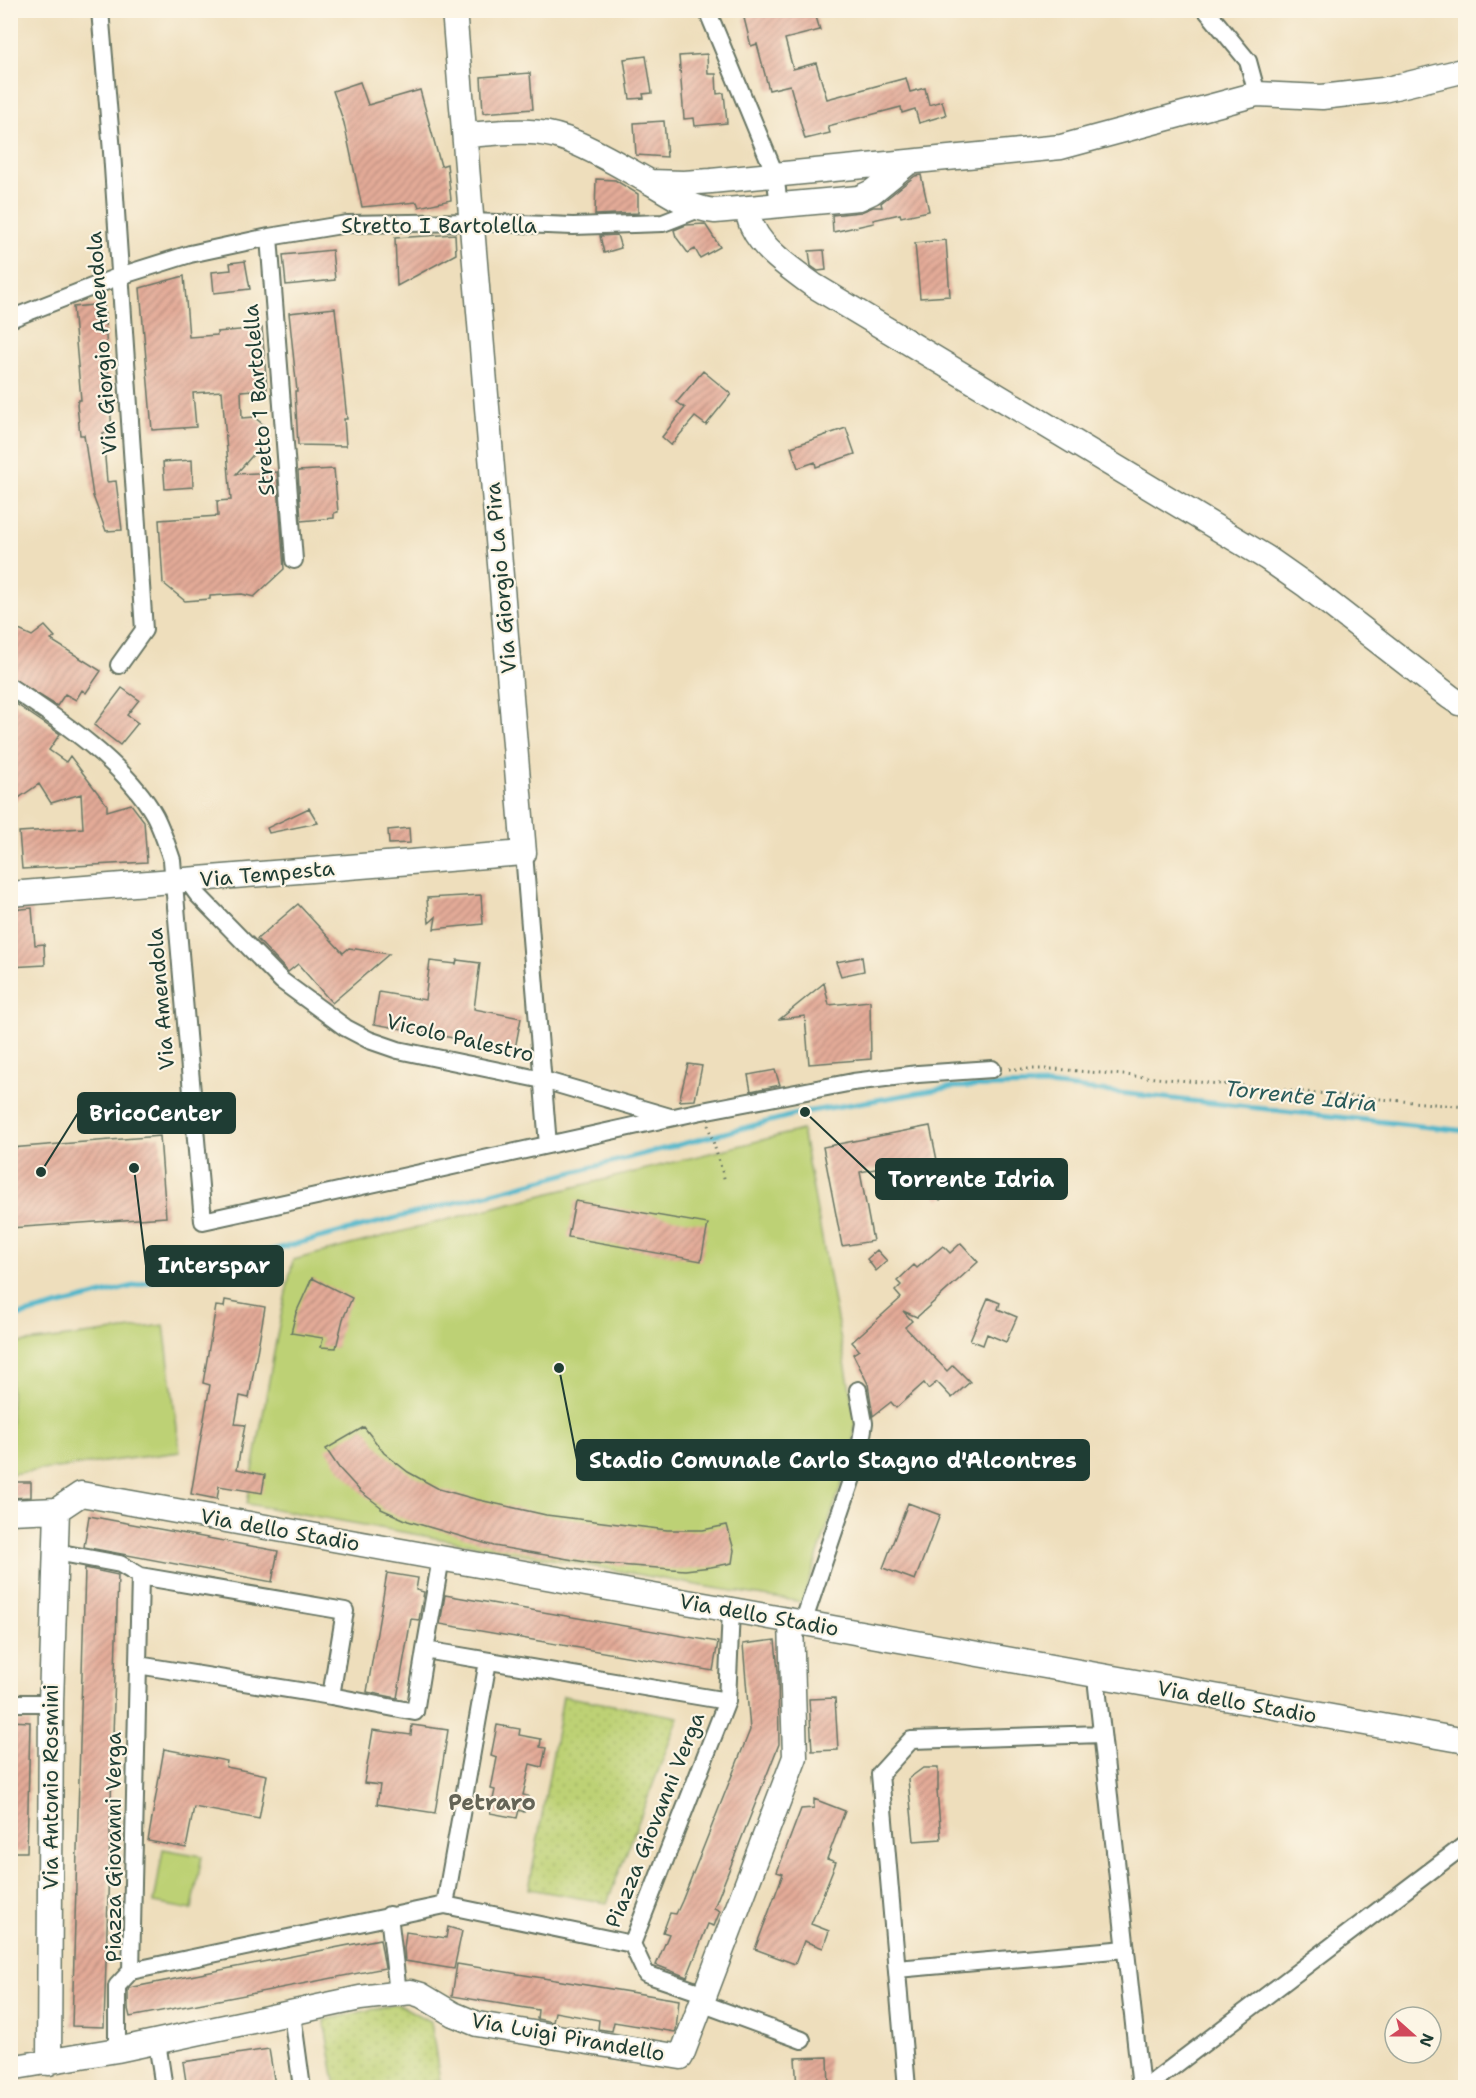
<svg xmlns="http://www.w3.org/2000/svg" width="1476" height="2098" viewBox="0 0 1476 2098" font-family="'Shantell Sans',sans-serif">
<defs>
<pattern id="park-dots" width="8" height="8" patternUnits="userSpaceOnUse" patternTransform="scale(1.5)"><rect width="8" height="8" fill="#bdd174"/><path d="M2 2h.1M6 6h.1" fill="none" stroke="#a2b465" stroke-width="1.8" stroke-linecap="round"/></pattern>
<pattern id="building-hatch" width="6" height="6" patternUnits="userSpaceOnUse" patternTransform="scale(1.5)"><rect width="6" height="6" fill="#e4ab98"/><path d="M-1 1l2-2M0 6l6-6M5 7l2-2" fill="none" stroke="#b88c7d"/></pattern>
</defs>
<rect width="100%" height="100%" fill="#fcf5e5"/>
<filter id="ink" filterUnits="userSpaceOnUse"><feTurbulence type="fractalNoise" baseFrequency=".0167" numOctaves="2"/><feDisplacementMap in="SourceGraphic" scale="12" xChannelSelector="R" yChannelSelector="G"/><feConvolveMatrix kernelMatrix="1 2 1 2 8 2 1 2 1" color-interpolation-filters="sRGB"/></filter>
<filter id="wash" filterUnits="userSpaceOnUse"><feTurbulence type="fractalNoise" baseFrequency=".008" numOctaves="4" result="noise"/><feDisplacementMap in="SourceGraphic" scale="24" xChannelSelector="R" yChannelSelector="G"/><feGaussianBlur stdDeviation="1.35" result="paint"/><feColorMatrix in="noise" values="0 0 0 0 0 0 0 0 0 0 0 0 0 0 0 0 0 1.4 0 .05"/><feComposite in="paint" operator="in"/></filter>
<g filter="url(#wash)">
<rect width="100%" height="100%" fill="#eedebc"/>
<path fill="url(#park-dots)" stroke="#6e8754" stroke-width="1.5" d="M563,1696l116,21 -72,186 -78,-14z
M398,2004l33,18 9,59 -41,6h-63l-12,-67z"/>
<path fill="#bdd174" stroke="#6e8754" stroke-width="1.5" d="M802,1130l54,292 -5,34 -49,146 -94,-15 -461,-83 31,-174 15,-70 214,-56z
M164,1325l16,127 -169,22v-130z
M163,1849l39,7 -10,54 -38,-7z"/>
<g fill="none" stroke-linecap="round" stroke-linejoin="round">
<path stroke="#4cb5ca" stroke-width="5" d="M10,1318l795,-206 148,-25 94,-2 419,46"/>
</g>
<g id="blocks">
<path fill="url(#building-hatch)" d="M773,10h3l1,5 16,-5h21l6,20 -35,9 8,30 23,-6 11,36 79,-21 4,14 15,-4 4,17 13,-4 4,14 -27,8 -4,-14 -13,4 -1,-6 -73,19 2,7 -25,6 -15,-54 -21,5 -12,-46 -6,2 -7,-28z
M707,54l1,20h8l1,20 7,-1 3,30 -32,3 -1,-8 -10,1 -5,-63z
M646,56l6,37 -9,1 1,4 -14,1 -6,-40z
M530,73l3,36 -50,4 -2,-36z
M360,82l8,23 52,-15 21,76 6,-2 4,36 -32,7 -2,-5 -55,5 -18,-84 -11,-32z
M664,121l3,36 -31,-2 -2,-32z
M921,175l8,36 -28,6 -1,-3 -27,6 1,3 -41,9 -1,-17 29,-3 12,-5h9l-1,-4 34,-27z
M596,179l19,1 23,14v19l-43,2z
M705,224l15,23 -20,11 -5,-9 -7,4 -12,-16 -2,-7 12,-5z
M455,234l1,20 -59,32 -2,-48z
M617,235l4,13 -17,5 -4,-17z
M946,240l4,56 -30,2 -5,-55z
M332,250l3,30 -49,5 -3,-30z
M824,250l2,20 -8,1 -7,-5 -2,-15z
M245,261l5,28 -36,4 -2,-21 19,-2 -1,-7z
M184,276l5,61 28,-2v-3l45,-4 5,61 -26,2 1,27 12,-1 12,10 1,12 -31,35 41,-2 7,97 -30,28 -12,-3 -32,2v3l-25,2 -22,-18 -4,-63 59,-4 -1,-15 14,-1 -9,-109 -29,2 3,34 -44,3 -12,-142z
M104,304l8,129h-9l4,49 9,-1 6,49 -16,1 -13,-35 -9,-61h-4l-3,-31 1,-4h3l-8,-93z
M335,308l12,111h-3l2,27 -48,-1 -3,-54h2l-8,-78z
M703,371l28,23 -25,31 -11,-8 -24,28 -9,-8 23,-29 -8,-6z
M846,428l9,26 -39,13 -1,-5 -17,6 -7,-21z
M192,460l1,27 -28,2 -2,-27z
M334,469l4,43 -4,1v5l-33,3 -3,-50z
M10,626l22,10 13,-10 10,11 -4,3 50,31 -15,22 -4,-3 -6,10 -11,-6 -8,12 -47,-29z
M122,688l17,12 -12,15 11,8 -18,22 -26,-20z
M10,700l50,34 -11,16 17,12 4,-6 37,49v6l24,-7 13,17 3,41 -125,7 -3,-37 64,-4 -2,-34 -30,9 -12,-19 -29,20z
M309,808l9,15 -49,10 -2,-5z
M409,828l1,15 -21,1 -1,-14z
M481,895l2,29 -49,5 2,-12 -7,6 -2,-25z
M298,904l45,49 6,-5 40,6 -57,49 -34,-39 -10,8 -31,-33z
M32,908l3,37 9,-1 1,21 -35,2v-57z
M862,957l2,14 -23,5 -5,-14z
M457,960l23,3 -6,46 47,9 -6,31 -141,-25 5,-32 46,8 5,-39 26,3z
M824,983l5,22 41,-4 1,58 -62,5 -4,-48 -25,3z
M688,1064l14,2 -7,34 -16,1z
M775,1070l5,15 -29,6 -3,-16z
M930,1126l10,49 12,14 -12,11 -14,-16 -12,2 -4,-24 -50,10 13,69 -31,5 -19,-99z
M160,1136l6,81 -156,11v-80z
M575,1201l133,23 -7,37 -133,-24z
M961,1243l17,19 -61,55 -14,-6 9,10 -7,6 42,44 6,-6 17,17 -18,16 -15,-16 -9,7 -4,-6 -28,25 -5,-6 -18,14 -5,-32 -15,-30 6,-4 -7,-8 49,-44 -6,-7 6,-6 -4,-4 17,-16 3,3 26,-22 7,7z
M877,1250l10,11 -11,10 -9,-12z
M312,1278l40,20 -9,21 -7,29 -15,-1 2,-9 -32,-5 5,-20z
M988,1298l12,5 -2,6 19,8 -11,25 -19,-8 -4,11 -13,-5z
M225,1300l40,7 -16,91 -9,-2 -5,28 10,1 -8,44 28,6 -3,18 -43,-7 -2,13 -26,-5 19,-109 -7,-2 13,-77 8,1z
M364,1427l20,26 24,19 31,17 36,10 71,16 121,15h36l24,-5 7,25 -2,13 -21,4 -26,3 -94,-7 -97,-17 -86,-25 -27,-12v-2l-20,-15 -22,-24 -13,-19z
M10,1482h21v15l-21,1z
M908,1503l32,12 -25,65 -32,-12z
M89,1516l189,35 -6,31 -188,-35z
M85,1568l33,7 -14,452 -32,-1z
M387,1573l31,5 -2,12 8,2 -5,28 -8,-1 -14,79 -30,-6z
M445,1595l273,47 -5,29 -273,-47z
M775,1640l3,31 1,73 -65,164 6,3 -6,15 -6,-2 -21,53 -31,-12 13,-31 -6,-2 7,-19 6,1 6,-13 68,-171 -7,-86z
M835,1698l3,52 -26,1 -3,-52z
M10,1721l20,1 -3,130h-17z
M412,1725l36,5 -13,83 -58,-9 3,-19 -16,-2 9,-53 38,5z
M497,1725l23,4 -1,6 22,4 -1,8 6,1 -4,19 -12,-3 -7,31 5,1 -4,16 -5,-2 -2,8 -27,-5 5,-23 -4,-1 6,-31 -6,-2z
M164,1749l63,12 -1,6 41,8 -8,44 -65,-12 -8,41 -38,-7z
M923,1768h15v22h-1l4,49 -27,2 -6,-62z
M814,1799l31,12 -18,48 9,3 -25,62 18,7 -6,17 -19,-7 -9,23 -40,-15 28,-75 -6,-2 24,-63 13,-1z
M448,1927l14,4 -8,38 -49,-8 -1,-12 2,-17 40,6z
M380,1939l5,29 -255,49 -2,-8v-19l1,-2z
M457,1964l222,36 -3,30 -1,2 -61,-10 -2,9 -14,-2 1,-9 -44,-8 -2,10 -16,-3 1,-9 -86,-14z
M269,2049l6,36 -15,3h-73l-4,-26z
M828,2057l1,31h-32l-2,-30z"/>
</g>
</g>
<g filter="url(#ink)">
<use href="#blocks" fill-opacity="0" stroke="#677564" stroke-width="1.5"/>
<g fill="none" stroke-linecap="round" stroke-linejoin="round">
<g stroke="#677564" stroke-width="20">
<path id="street" d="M100,10l12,142 32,478 -25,35
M707,10l68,164 4,31
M1206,10l42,51 9,33
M269,237l25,323
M10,319l110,-43 70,-22 79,-17 78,-13 125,-2 101,4 90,-3 36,-14
M10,687c49,32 117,78 145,129 7,14 12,29 17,44l31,361 494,-109 156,-30 65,-8 74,-5
M524,853l24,292
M187,880l11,15 84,86 64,47 23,12 29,10 145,30 127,37
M56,1552l64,12 20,12 205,35 -14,85 84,16 10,-62 302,51 -95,243 -187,-39 -314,66 9,-395
M803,1623l55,-163 6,-37 -6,-33
M425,1650l16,-92
M138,1665l193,31
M1096,1678l45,410
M727,1701l4,-91
M10,1703h41
M445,1905l43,-244
M389,1915l9,78
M632,1944l14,30 59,20
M897,1969l229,-20
M701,2003l101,37
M292,2014l10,74
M157,2042l7,46
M117,2050v-64l14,-15
M907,2088l-27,-314 31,-34 191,-6
M1145,2088l321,-244"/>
</g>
<g stroke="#677564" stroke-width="27">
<path id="secondary" d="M465,135c33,-2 69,-8 101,4 28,10 56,28 82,42 23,13 40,27 67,30l144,-13 13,-6 37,-30
M649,182l35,1 27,-2 350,-34 196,-53 65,3 61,-7 83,-20
M747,210c2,6 3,13 6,18 10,22 41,43 60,57l454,273 40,28 143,111 9,6 7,1
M10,894l514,-41 -70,-843
M57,1510l24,-16c462,82 923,168 1385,247
M10,1512l47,-2
M49,2063l2,-360 6,-193
M10,2068l107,-18 243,-52 51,-6 10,3 32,19 24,10 204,33 114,-300 -4,-136"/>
</g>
<path stroke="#677564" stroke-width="3" stroke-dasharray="1.5 4.5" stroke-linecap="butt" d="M1009,1069h46l69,6 342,32
M708,1125l17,56"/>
<use href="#street" stroke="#fff" stroke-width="16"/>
<use href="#secondary" stroke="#fff" stroke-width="24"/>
</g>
</g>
<g text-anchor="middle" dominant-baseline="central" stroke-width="4.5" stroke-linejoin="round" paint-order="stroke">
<g font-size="21" fill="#1f3d34" stroke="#fcf5e5">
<text x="439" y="226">Stretto I Bartolella</text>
<text transform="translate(102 343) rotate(-94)">Via Giorgio Amendola</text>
<text transform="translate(259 400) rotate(-95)">Stretto 1 Bartolella</text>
<text transform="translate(501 578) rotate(-95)">Via Giorgio La Pira</text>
<text transform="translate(267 874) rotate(-5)">Via Tempesta</text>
<text transform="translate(161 999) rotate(-95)">Via Amendola</text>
<text transform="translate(460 1038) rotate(13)">Vicolo Palestro</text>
<text transform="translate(280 1530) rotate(10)">Via dello Stadio</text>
<text transform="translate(759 1615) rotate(10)">Via dello Stadio</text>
<text transform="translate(1237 1702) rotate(10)">Via dello Stadio</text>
<text transform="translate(51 1787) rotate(-90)">Via Antonio Rosmini</text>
<text transform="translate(655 1820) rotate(-68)">Piazza Giovanni Verga</text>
<text transform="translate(114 1847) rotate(-90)">Piazza Giovanni Verga</text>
<text transform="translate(568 2037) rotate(10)">Via Luigi Pirandello</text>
</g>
<g font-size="22" font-style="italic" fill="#2a5b5a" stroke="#fcf5e5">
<text transform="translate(1301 1096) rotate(6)">Torrente Idria</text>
</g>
<g font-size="22" font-weight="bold" fill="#646457" stroke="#fcf5e5">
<text x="492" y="1802">Petraro</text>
</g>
</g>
<path fill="none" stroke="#1f3d34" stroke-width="2" d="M41 1172L78 1113M805 1112L876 1179M134 1168L146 1266M559 1368L577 1460"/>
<g fill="#1f3d34" stroke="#fcf5e5" stroke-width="2">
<circle cx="41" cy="1172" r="6"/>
<circle cx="805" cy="1112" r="6"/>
<circle cx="134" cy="1168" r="6"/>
<circle cx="559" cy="1368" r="6"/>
</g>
<g fill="#1f3d34" stroke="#1f3d34" stroke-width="2">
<rect x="78" y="1093" width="157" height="40" rx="6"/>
<rect x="876" y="1159" width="191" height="40" rx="6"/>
<rect x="146" y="1246" width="137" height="40" rx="6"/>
<rect x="577" y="1440" width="512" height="40" rx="6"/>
</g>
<g font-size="22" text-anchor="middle" font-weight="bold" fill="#fff">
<text x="156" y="1121">BricoCenter</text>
<text x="971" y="1187">Torrente Idria</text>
<text x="214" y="1273">Interspar</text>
<text x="833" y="1468">Stadio Comunale Carlo Stagno d'Alcontres</text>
</g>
<rect width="1476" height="2098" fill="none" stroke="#fcf5e5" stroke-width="36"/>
<g transform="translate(1413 2035) rotate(111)"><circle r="28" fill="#fcf5e5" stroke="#a4ab9e" stroke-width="1.5"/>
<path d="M0-4.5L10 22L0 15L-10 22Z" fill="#d1495b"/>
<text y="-9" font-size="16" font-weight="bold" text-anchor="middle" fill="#1f3d34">N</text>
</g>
</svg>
